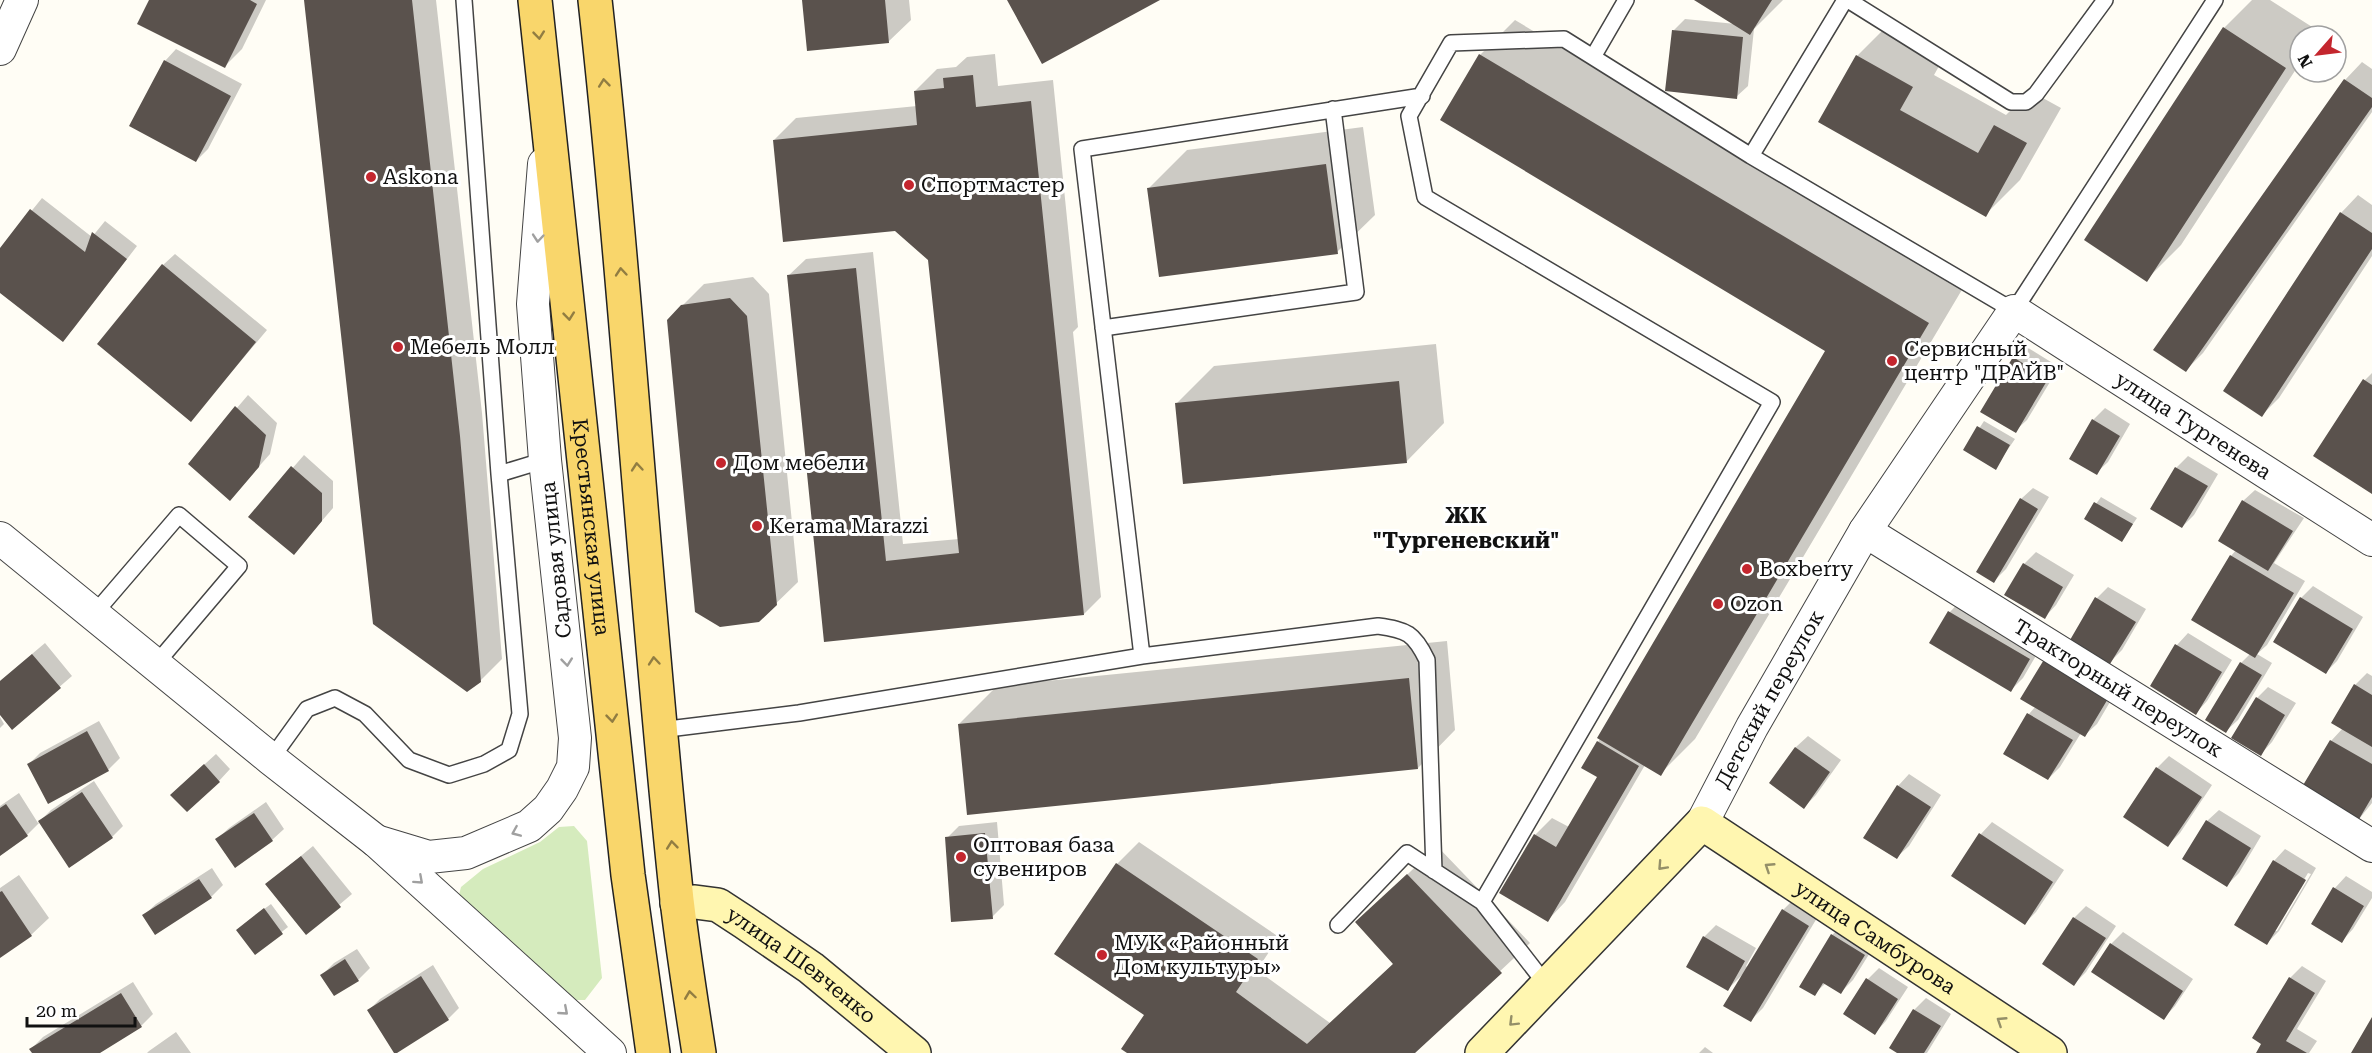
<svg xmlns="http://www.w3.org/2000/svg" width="2372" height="1053" viewBox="0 0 2372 1053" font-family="'Roboto Serif',serif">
<rect width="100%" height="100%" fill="#fffdf5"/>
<path fill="#d5ebbd" d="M574,826l13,15 15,137 -17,22h-13l-114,-101 3,-12 22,-18 57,-27 19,-15z"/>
<path fill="#0003" fill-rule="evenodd" d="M151,0h115l-24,49 -18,18z
M305,0h131l46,413 20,246 -22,22z
M803,0h106l2,20 -23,22z
M1697,0h86l-29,29 -6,57 -12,11 -62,-67 11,-11 51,5z
M2252,0h18l50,32 -3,4h-17v27l-119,182 -35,35 -60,-40 138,-212z
M1515,20l448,268 -268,451 -35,35 -15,-9 -80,137 -17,18 -13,-85 17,-17 17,9 30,-51 -1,-34 230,-391 -348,-296z
M1892,21l55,31 -13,23 72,40 24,-24 31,17 -41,72 -35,35 -165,-93 37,-66z
M176,49l66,35 -34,65 -12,12 -31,-100z
M995,54l3,32 55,-6 25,247 -5,5 28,265 -17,17 -258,26 -38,-364 18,-17 67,-7 30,292 56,-5 -30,-280 -34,-30 -121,-89 22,-22 121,-12 -2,-15 22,-22 19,-2 11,-10z
M2362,62l10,7v43l-169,241 -17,17 -30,-20 189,-270z
M1363,127l12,88 -38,37 -188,-64 38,-38z
M2358,195l14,10v51l-93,142 -17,17 79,-202z
M42,198l50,39 13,-16 32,25 -63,82 -12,12 -62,-49v-41z
M175,254l92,76 -76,90 -28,-155z
M753,277l16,17 29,288 -40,39 -76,-315 22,-22z
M1436,344l8,79 -37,38 -231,-57 38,-38z
M2025,346l34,21 -32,53 -12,11 -1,-73z
M2372,373v119l-7,-112z
M248,395l29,28 -7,31 -40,45 -40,-36z
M2105,408l25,16 -22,38 -12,11 -3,-53z
M1984,421l31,18 -20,29 -30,-18z
M304,455l29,26v27l-39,45 -44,-36z
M2188,456l30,18 -24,41 -12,12 -6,-59z
M2033,488l16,9 -43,72 -12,12 27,-82z
M2255,490l49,28 -30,45 31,18 -38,64 -10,9 15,9 -34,57 -12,11 15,-68 9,-9 -19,-98 5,-6 7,-49z
M2101,497l36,21 -15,22 -36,-22z
M2036,552l38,23 -18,30 -11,12 -21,-53z
M2313,586l50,31 -26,44 -11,11 -25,-74z
M2108,587l38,22 -24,41 -12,12 -13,-64z
M1961,600l80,47 -18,31 -12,12 -80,-48 19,-30z
M2188,633l44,27 -25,41 -11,12 -44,-27 25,-41z
M1447,641l8,89 -37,38 -459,-44 38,-38z
M45,643l27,33 -60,52 -12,-15v-32z
M2367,673l5,3v127l-17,21 -54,-32 30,-51 12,-13 12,-43z
M2120,685l-23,39 -12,11 -4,-2 -21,34 -12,12 -19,-65 7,-8z
M2268,687l28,16 -24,39 -11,12 -4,-56z
M0,717l4,7 -4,4z
M99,721l21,37 -12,12 -79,-6 11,-11z
M1808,736l33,24 -25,35 -12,12 -33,-25 25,-35z
M216,754l14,15 -11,12 -35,2z
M2169,756l43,29 -32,48 -12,12 -43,-29 32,-48z
M1909,774l32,21 -32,51 -12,11 1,-71z
M94,781l29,45 -11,11 -72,-15 -13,13 -27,19v-48l19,-13 19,30 13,-13z
M266,802l18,27 -12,11 -55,-1 12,-11z
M2219,810l42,26 -22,37 -12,12 -20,-64z
M997,822l7,83 -12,12 -45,-79 12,-12z
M1992,822l72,48 -28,42 -11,11 -44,-89z
M1139,842l140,95 -22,33 73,53 64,-60 -37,-40 80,-77 93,97 -117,110h-283l16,-38 -29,-151z
M313,846l39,48 -46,39 -39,-49z
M2285,849l31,19 -37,63 -12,12 7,-82zM2308,873l3,1 -34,57h-4z
M212,868l11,17 -12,12 -67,18 12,-11z
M19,875l30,43 -18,17 -31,22v-69z
M2346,876l26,16v6l-19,31 -11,12 -7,-53z
M1795,898l25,15 -57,95 -12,12 -8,-46 -15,15 -24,-52 12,-12 40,23 -10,18 2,2 35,-58z
M271,904l17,23 -33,26 -11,-29z
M2086,906l30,20 -30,46 -12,12v-66z
M1844,924l32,19 -23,37 -12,12 -15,-9 -12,11 18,-59z
M2123,932l70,47 -18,27 -11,12 -53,-74z
M357,949l13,19 -12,12 -36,-5 12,-12z
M433,965l26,43 -11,11 -79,-9 11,-11z
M2302,966l24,15 -29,48 20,12 -8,12h-52l6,-10 -9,-5 36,-60z
M1879,968l29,19 -22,34 -11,12 -7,-54z
M133,982l20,32 -12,12 -44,27h-63l-3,-4 12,-12z
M1926,998l25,16 -24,39h-27l-9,-6 23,-37z
M176,1032l15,21h-44l2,-2z
M1705,1047l8,6h-14z"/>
<path fill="#5a524d" d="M149,0h101l7,4 -32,64 -88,-44z
M304,0h108l48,436 21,246 -14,10 -94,-68z
M802,0h83l4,43 -82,8z
M1007,0h153l-118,64z
M1694,0h78l-22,35z
M2223,27l63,41 -139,214 -63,-42z
M1672,30l71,7 -6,62 -72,-8z
M1479,54l450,269 -268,453 -64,-38 228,-387 -385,-231z
M1856,55l57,32 -13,23 78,43 16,-28 33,18 -41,74 -168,-95z
M164,60l67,36 -35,66 -67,-36z
M973,75l3,32 55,-6 53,514 -260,27 -37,-367 69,-7 30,293 73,-8 -20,-190 -11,-103 -33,-29 -112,11 -10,-102 144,-15 -3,-34 30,-3 -1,-10z
M2344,79l28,19v9l-186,265 -33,-22z
M1326,164l12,90 -179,23 -12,-89z
M30,209l55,43 7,-20 35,27 -64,83 -63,-49v-45z
M2340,212l32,21v16l-110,168 -39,-26z
M162,264l94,78 -65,80 -94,-78z
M730,298l17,18 30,289 -18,17 -39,5 -25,-15 -28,-292 14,-15z
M2013,357l35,22 -32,54 -36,-21z
M2363,379l9,6v109l-59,-38z
M1399,381l8,82 -224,21 -8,-81z
M235,406l31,29 -7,32 -29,34 -42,-37z
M2092,419l28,17 -23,39 -28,-16z
M1977,426l33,19 -14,25 -33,-20z
M291,466l31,27v28l-28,34 -46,-38z
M2175,467l33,19 -26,42 -32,-19z
M2020,498l18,11 -44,74 -18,-11z
M2242,500l51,31 -25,40 -50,-30z
M2094,502l39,22 -11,18 -38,-23z
M2230,555l64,38 -39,65 -64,-38z
M2023,563l40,24 -18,32 -41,-24z
M2095,597l41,25 -26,42 -40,-24z
M2300,597l53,32 -27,45 -53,-32z
M1948,611l82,48 -19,33 -82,-49z
M2175,644l47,28 -26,43 -46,-29z
M32,654l29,34 -49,42 -12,-15v-34z
M2045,658l64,39 -24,40 -65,-38z
M2240,662l22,13 -36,58 -21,-13z
M1409,678l9,91 -451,46 -9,-91z
M2354,684l18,11v52l-41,-24z
M2256,697l29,18 -24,41 -30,-18z
M2027,713l46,27 -25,40 -45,-26z
M87,731l22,40 -61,33 -21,-40z
M2330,740l42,24v33l-17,29 -56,-34z
M1597,741l42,25 -91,156 -49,-29 35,-59 22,13 41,-70 -16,-9z
M1795,747l35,25 -26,37 -35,-26z
M204,764l16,18 -33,30 -17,-17z
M2156,767l46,30 -34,50 -45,-30z
M1897,785l34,22 -34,52 -34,-21z
M82,792l31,46 -44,30 -31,-47z
M6,804l22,32 -28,20v-48z
M254,813l19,28 -38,27 -20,-29z
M2206,820l45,28 -24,39 -45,-28z
M985,833l8,86 -42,3 -6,-85z
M1979,833l74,49 -28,43 -74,-49z
M301,856l40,51 -35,28 -41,-51z
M2273,860l33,20 -39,65 -33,-20z
M1116,863l142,96 -22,33 71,52 86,-80 -38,-42 52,-48 95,99 -87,80h-288l-6,-4 23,-34 -90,-61z
M199,879l13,19 -57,37 -13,-20z
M2333,887l31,19 -22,37 -31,-19z
M2,891l30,45 -32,22v-66z
M264,908l19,26 -28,21 -19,-25z
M1782,909l27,17 -58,96 -28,-16z
M2073,917l33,21 -32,48 -32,-22z
M1831,934l34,21 -24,39 -18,-11 -8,13 -16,-9z
M1703,936l42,25 -17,30 -42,-24z
M2110,943l73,48 -19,29 -73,-48z
M345,959l14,22 -25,15 -14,-21z
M421,976l28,44 -52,33h-3l-27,-43z
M2289,977l26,16 -29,48 21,12h-51l5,-9 -9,-6z
M1866,978l32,21 -23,36 -32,-21z
M121,993l21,34 -42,26h-68l-3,-4z
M1913,1009l28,17 -17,27h-27l-8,-5z
M2372,1017v36h-21z"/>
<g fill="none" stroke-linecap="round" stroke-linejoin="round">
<g stroke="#444" stroke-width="18">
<path id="lane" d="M1848,0l163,102h15l10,-8 69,-94
M1593,57l33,-57
M1751,156l94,-156
M1103,328l253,-36 -23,-183
M499,474l46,-14
M94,614l85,-99 60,51 -84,99
M1142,656l236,-30c29,4 36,7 49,34l7,211
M660,730l139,-17 343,-57 -60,-507 340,-53
M271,759l36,-50 28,-11 30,16 44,46 40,15 35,-11 25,-14 11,-36 -21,-240 -35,-474
M1482,902l290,-500 -347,-205 -16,-81 42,-73 113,-4 187,117 263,155 201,-311
M1338,925l69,-72 75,49 66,85"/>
</g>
<g stroke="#444" stroke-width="34">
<g id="street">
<path d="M0,49l22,-49"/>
<path id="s1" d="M1865,531l507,315"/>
<path d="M0,538l271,221 105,82 234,212"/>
<path id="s2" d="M1702,823l50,-96 113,-196 149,-220 358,229"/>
<path d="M376,841l53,16 37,-4 63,-27 19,-17 14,-20 11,-22 2,-29 -30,-278 -12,-156 11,-140"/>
</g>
</g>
<g stroke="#333" stroke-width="36">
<g id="secondary">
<path id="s3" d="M677,903l18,-1 23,3 26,17 67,46 103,85"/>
<path id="s4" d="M1482,1053l220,-230 348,230"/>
</g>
</g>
<g stroke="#222" stroke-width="36">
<g id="primary">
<path id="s5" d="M535,0l93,875 25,178"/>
<path d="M595,0c33,300 50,601 82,900 6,51 14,102 22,153"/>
</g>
</g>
<use href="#lane" stroke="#fff" stroke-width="15"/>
<use href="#street" stroke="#fff" stroke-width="32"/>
<use href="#secondary" stroke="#fff6b0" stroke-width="33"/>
<use href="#primary" stroke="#f9d66b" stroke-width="33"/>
</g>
<defs><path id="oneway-chevron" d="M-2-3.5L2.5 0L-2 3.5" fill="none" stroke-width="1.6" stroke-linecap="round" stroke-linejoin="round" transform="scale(1.5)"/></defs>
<g stroke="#917d42">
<use href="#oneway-chevron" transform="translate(539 35) rotate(84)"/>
<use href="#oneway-chevron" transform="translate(604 83) rotate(-96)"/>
<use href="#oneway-chevron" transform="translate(621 272) rotate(-95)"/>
<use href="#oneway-chevron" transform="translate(569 316) rotate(84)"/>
<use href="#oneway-chevron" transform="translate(637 467) rotate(-95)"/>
<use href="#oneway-chevron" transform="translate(654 661) rotate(-95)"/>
<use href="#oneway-chevron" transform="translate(612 718) rotate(84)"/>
<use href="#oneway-chevron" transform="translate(672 845) rotate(-96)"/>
<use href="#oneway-chevron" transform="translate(690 995) rotate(-98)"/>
</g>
<g stroke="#a0a0a0">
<use href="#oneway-chevron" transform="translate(538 238) rotate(95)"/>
<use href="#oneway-chevron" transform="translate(567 662) rotate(84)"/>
<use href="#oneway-chevron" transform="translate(516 832) rotate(157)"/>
<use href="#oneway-chevron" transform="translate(419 880) rotate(42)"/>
<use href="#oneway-chevron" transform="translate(564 1011) rotate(41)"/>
</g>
<g stroke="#948f68">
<use href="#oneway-chevron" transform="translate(1662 866) rotate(133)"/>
<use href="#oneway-chevron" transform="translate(1769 867) rotate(-147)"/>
<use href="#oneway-chevron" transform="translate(2001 1021) rotate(-147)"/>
<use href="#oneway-chevron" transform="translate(1513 1022) rotate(135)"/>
</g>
<g fill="#c4262e" stroke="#fff" stroke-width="2">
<circle cx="371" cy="177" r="6"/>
<circle cx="909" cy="185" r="6"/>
<circle cx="398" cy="347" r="6"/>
<circle cx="1892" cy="361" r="6"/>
<circle cx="721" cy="463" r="6"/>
<circle cx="757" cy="526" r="6"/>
<circle cx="1747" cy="569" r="6"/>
<circle cx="1718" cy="604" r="6"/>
<circle cx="961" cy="857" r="6"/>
<circle cx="1102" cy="955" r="6"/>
</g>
<g text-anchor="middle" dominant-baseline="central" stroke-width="6" stroke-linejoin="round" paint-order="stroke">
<g font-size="21" fill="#111" stroke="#fff" text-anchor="start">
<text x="383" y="177">Askona</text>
<text x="921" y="185">Спортмастер</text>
<text x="410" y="347">Мебель Молл</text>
<text x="1904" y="349">Сервисный<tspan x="1904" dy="24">центр "ДРАЙВ"</tspan></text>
<text x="733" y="463">Дом мебели</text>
<text x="769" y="526">Kerama Marazzi</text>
<text x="1759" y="569">Boxberry</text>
<text x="1730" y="604">Ozon</text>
<text x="973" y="845">Оптовая база<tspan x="973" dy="24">сувениров</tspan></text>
<text x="1114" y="943">МУК «Районный<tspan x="1114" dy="24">Дом культуры»</tspan></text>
</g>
<g font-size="21" fill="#111" stroke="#fff">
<text stroke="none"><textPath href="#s2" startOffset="813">улица Тургенева</textPath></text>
<text stroke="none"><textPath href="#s5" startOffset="530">Крестьянская улица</textPath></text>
<text transform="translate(556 560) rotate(-96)">Садовая улица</text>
<text stroke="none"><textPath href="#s1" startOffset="298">Тракторный переулок</textPath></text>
<text stroke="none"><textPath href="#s2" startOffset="141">Детский переулок</textPath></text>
<text stroke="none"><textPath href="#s4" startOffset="526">улица Самбурова</textPath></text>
<text stroke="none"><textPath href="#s3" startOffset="144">улица Шевченко</textPath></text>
</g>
<g font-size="22" font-weight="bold" fill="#111" stroke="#fff">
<text x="1466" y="515">ЖК<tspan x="1466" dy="25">"Тургеневский"</tspan></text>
</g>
</g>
<g transform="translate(2318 54) rotate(242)"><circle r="28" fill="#ffffff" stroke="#a0a0a0" stroke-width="1.5"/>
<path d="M0-4.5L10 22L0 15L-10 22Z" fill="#c4262e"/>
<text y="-9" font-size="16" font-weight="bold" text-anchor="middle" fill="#111111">N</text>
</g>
<path d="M27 1017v9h108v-9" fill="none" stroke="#111111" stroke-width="3"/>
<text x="36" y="1017" font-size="18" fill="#111111" stroke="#ffffff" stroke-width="4.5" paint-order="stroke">20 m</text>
</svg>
